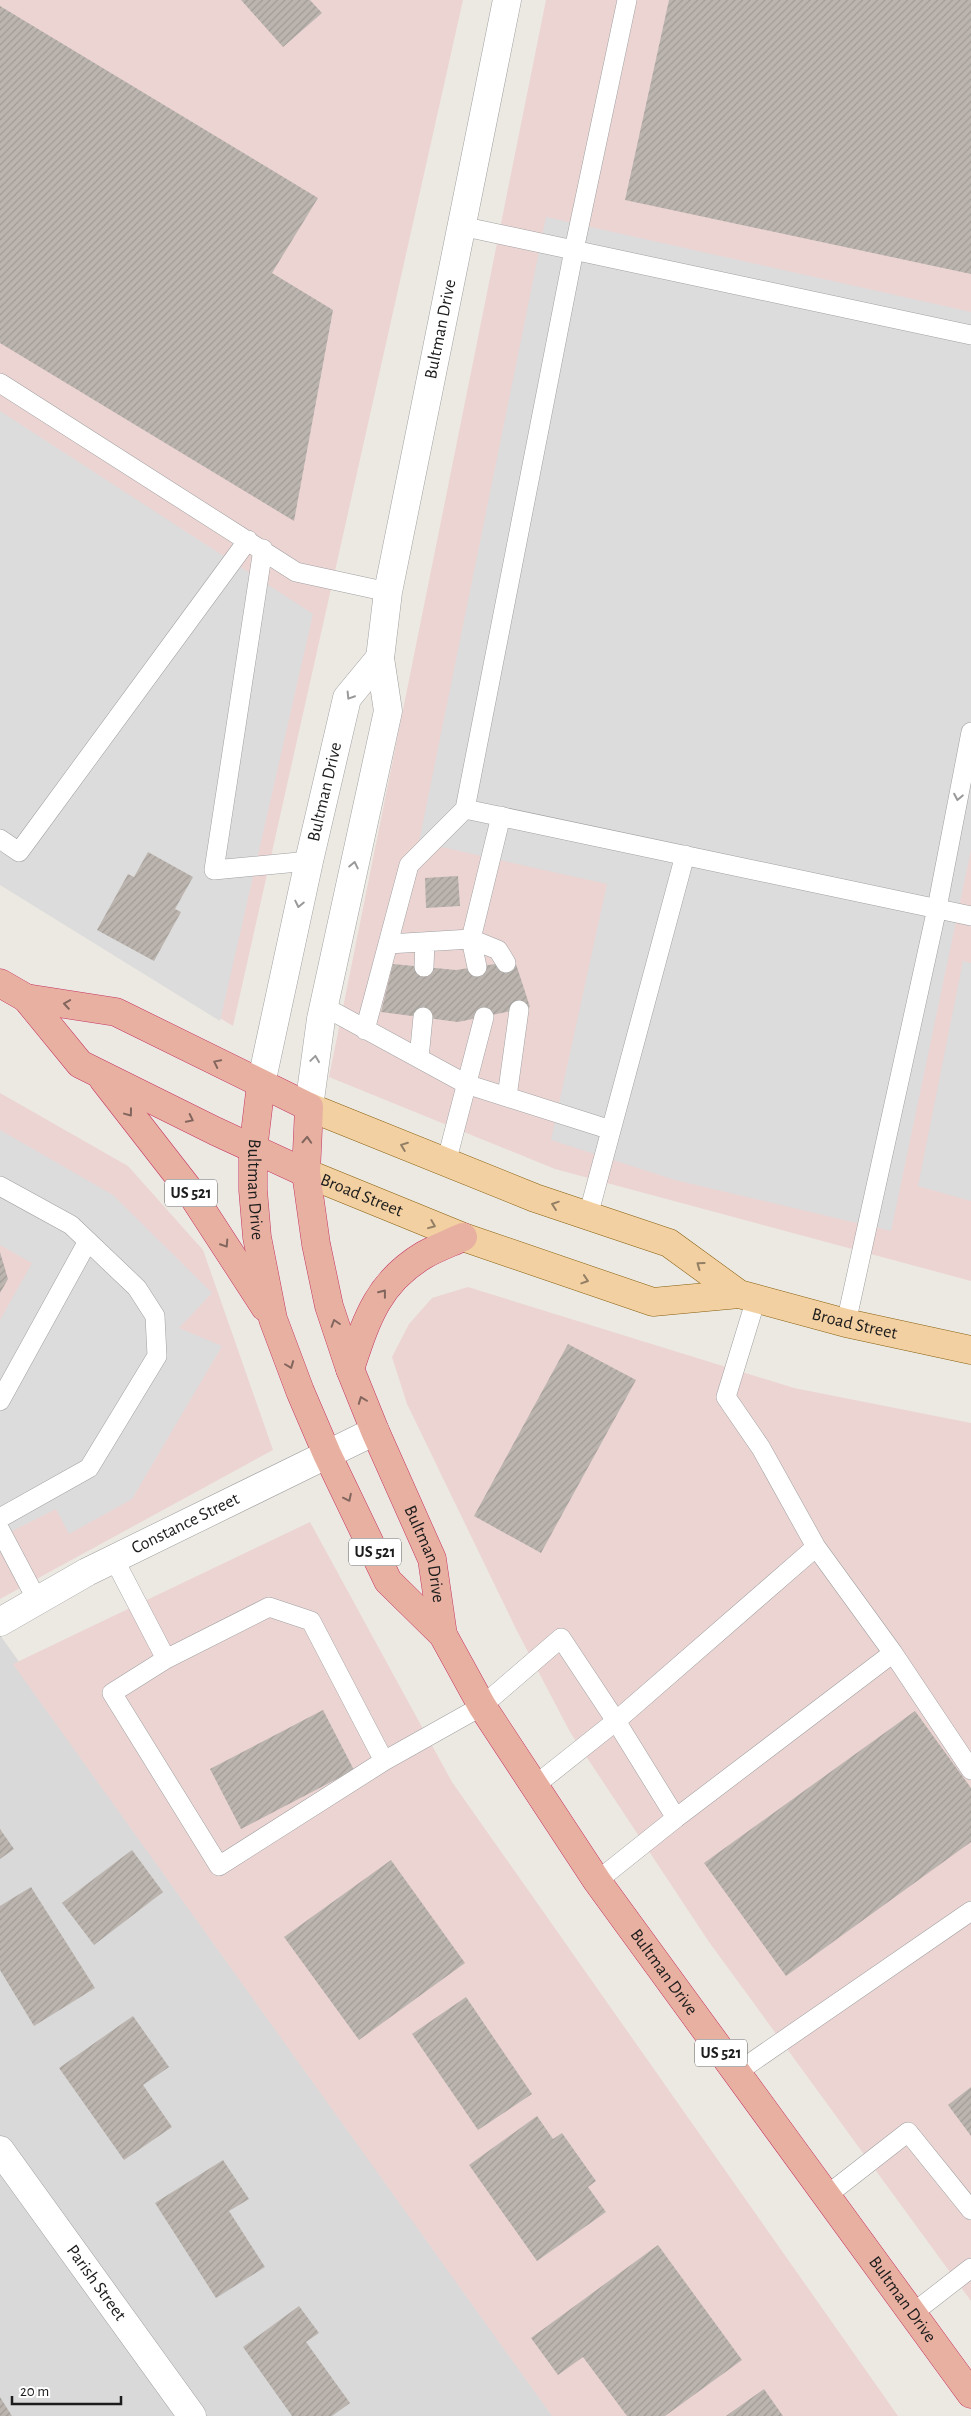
<svg xmlns="http://www.w3.org/2000/svg" width="971" height="2416" viewBox="0 0 971 2416" font-family="'Alegreya Sans',sans-serif">
<defs>
<pattern id="building-hatch" width="6" height="6" patternUnits="userSpaceOnUse" patternTransform="scale(1.25)"><rect width="6" height="6" fill="#bcb5af"/><path d="M-1 1l2-2M0 6l6-6M5 7l2-2" fill="none" stroke="#a19b96"/></pattern>
</defs>
<rect width="100%" height="100%" fill="#ece9e2"/>
<path fill="#dad9d9" d="M0,1635l554,781h-554z"/>
<path fill="#ecd4d3" d="M0,0h463l-230,1026 -233,-142z
M546,0h425v1281l-416,-112 -226,-92z
M0,1093l128,73 75,84 70,200 -273,149z
M468,1287l326,101 177,35v878l-262,-359 -139,-210 -54,-103 -109,-225 -15,-47 17,-33 23,-26z
M310,1522l142,260 446,634h-346l-539,-752z"/>
<path fill="#dcdcdc" d="M546,217l425,95v538l-80,381 -216,-51 -124,-40 56,-256 -188,-42z
M0,411l313,203 -93,407 -220,-136z
M963,961l8,2v238l-53,-15z
M0,1130l113,65 99,98 -33,35 43,18 -90,153 -63,35 -13,-25 -56,28v-217l32,-57 -32,-18z"/>
<path fill="url(#building-hatch)" d="M241,0h69l12,13 -39,34z
M669,0h302v274l-346,-74z
M0,6l318,192 -46,75 61,37 -39,211 -294,-178z
M148,852l45,25 -18,32 6,3 -27,49 -57,-31 31,-56 6,3z
M458,876l2,30 -34,2 -1,-30z
M515,961l15,46 -72,15 -77,-10 12,-48 63,6z
M0,1252l8,27 -8,14z
M568,1344l68,36 -95,173 -67,-37z
M323,1710l31,60 -113,59 -31,-60z
M915,1711l56,77v54l-185,134 -82,-113z
M0,1829l14,20 -14,10z
M132,1850l31,42 -69,53 -32,-42z
M391,1860l74,103 -106,77 -75,-103z
M31,1887l64,101 -61,38 -34,-56v-64z
M466,1997l66,97 -54,36 -66,-96z
M133,2016l36,51 -26,18 29,42 -48,33 -65,-92z
M971,2087v49l-23,-31z
M537,2116l16,23 9,-6 34,48 -8,6 18,25 -69,49 -68,-96z
M223,2160l26,39 -20,12 36,56 -49,31 -61,-95z
M658,2245l84,115 -77,56h-38l-44,-59 -25,18 -27,-37z
M299,2306l20,27 -13,9 44,61 -18,13h-40l-49,-69z
M764,2389l19,27h-57z
M0,2397l12,19h-12z"/>
<g fill="none" stroke-linecap="round" stroke-linejoin="round">
<g stroke="#a0a0a0" stroke-width="20">
<path id="service" d="M461,226l510,109
M0,383l296,189 92,20
M263,549l-49,321 95,-9
M465,809l506,107
M0,839l19,13 229,-312
M471,939l27,11 8,13
M471,939l6,28
M388,944l83,-5 30,-123
M424,967l1,-25
M323,1006l143,78 145,46
M365,1030l44,-165 56,-56 109,-559 53,-250
M419,1058l4,-41
M507,1097l12,-87
M446,1163l38,-146
M0,1186l71,39 66,63 18,28 2,40 -68,112 -89,50
M588,1216l97,-361
M756,1299l-30,98 35,51 55,99
M846,1323l91,-415 34,-176
M0,1401l88,-160
M0,1530l37,70
M114,1559l52,100 103,-52 42,14 73,140
M166,1659l-54,34 107,173 165,-105 98,-55 79,-68 55,83 200,-174 77,106
M533,1787l83,-66 60,97
M597,1881l79,-63 217,-165 78,117
M736,2073l235,-162
M826,2196l82,-64 63,78
M913,2313l58,-45"/>
</g>
<g stroke="#a0a0a0" stroke-width="29">
<g id="minor">
<path id="s1" d="M0,1622l87,-50 288,-141"/>
<path id="s2" d="M0,2150l192,266"/>
</g>
</g>
<g stroke="#a0a0a0" stroke-width="29">
<g id="tertiary">
<path id="s3" d="M261,1084l48,-223 38,-163 33,-40"/>
<path id="s4" d="M309,1107l12,-88 67,-308 -8,-53 8,-66 119,-592"/>
</g>
</g>
<g stroke="#865f0d" stroke-width="29">
<g id="primary">
<path id="s5" d="M309,1107l226,91 134,45 70,51 107,29 125,27"/>
<path id="s6" d="M306,1173l157,64 190,65 86,-8"/>
</g>
</g>
<g stroke="#c63465" stroke-width="29">
<g id="trunk">
<path id="s7" d="M0,983l26,15 90,14 193,95 -3,66 10,71 13,62 21,63 25,62 57,128 11,76"/>
<path d="M26,998l54,66 135,67 91,42"/>
<path d="M103,1079l84,108 78,120"/>
<path id="s8" d="M261,1084l-8,66v40l4,47 16,82 27,72 27,63 61,127 55,54 39,71 115,175 374,513"/>
<path d="M350,1369c16,-48 27,-86 74,-114 12,-7 26,-12 39,-18"/>
</g>
</g>
<use href="#service" stroke="#fff" stroke-width="19"/>
<use href="#minor" stroke="#fff" stroke-width="28"/>
<use href="#tertiary" stroke="#fff" stroke-width="28"/>
<use href="#primary" stroke="#f3d0a1" stroke-width="28"/>
<use href="#trunk" stroke="#e8b0a0" stroke-width="28"/>
</g>
<defs><path id="oneway-chevron" d="M-2-3.5L2.5 0L-2 3.5" fill="none" stroke-width="1.6" stroke-linecap="round" stroke-linejoin="round" transform="scale(1.25)"/></defs>
<g stroke="#999">
<use href="#oneway-chevron" transform="translate(350 696) rotate(122)"/>
<use href="#oneway-chevron" transform="translate(958 797) rotate(101)"/>
<use href="#oneway-chevron" transform="translate(354 865) rotate(-78)"/>
<use href="#oneway-chevron" transform="translate(299 904) rotate(102)"/>
<use href="#oneway-chevron" transform="translate(315 1059) rotate(-82)"/>
</g>
<g stroke="#82665e">
<use href="#oneway-chevron" transform="translate(67 1004) rotate(-171)"/>
<use href="#oneway-chevron" transform="translate(217 1063) rotate(-154)"/>
<use href="#oneway-chevron" transform="translate(129 1113) rotate(53)"/>
<use href="#oneway-chevron" transform="translate(190 1119) rotate(26)"/>
<use href="#oneway-chevron" transform="translate(307 1140) rotate(-87)"/>
<use href="#oneway-chevron" transform="translate(225 1244) rotate(57)"/>
<use href="#oneway-chevron" transform="translate(383 1293) rotate(-52)"/>
<use href="#oneway-chevron" transform="translate(335 1323) rotate(-108)"/>
<use href="#oneway-chevron" transform="translate(290 1365) rotate(69)"/>
<use href="#oneway-chevron" transform="translate(362 1400) rotate(-111)"/>
<use href="#oneway-chevron" transform="translate(348 1498) rotate(64)"/>
</g>
<g stroke="#927f65">
<use href="#oneway-chevron" transform="translate(404 1146) rotate(-159)"/>
<use href="#oneway-chevron" transform="translate(555 1205) rotate(-161)"/>
<use href="#oneway-chevron" transform="translate(432 1225) rotate(22)"/>
<use href="#oneway-chevron" transform="translate(700 1265) rotate(-144)"/>
<use href="#oneway-chevron" transform="translate(585 1280) rotate(18)"/>
</g>
<g text-anchor="middle" dominant-baseline="central" stroke-width="4" stroke-linejoin="round" paint-order="stroke">
<g fill="#fff" stroke="#606060" stroke-width="1">
<rect x="165" y="1179.5" width="52" height="27" rx="4"/>
<rect x="349" y="1538.5" width="52" height="27" rx="4"/>
<rect x="695" y="2039.5" width="52" height="27" rx="4"/>
</g>
<g font-size="16" font-weight="bold" fill="#1c1c1c">
<text x="191" y="1193">US 521</text>
<text x="375" y="1552">US 521</text>
<text x="721" y="2053">US 521</text>
</g>
<g font-size="18" fill="#1c1c1c" stroke="#fff">
<text stroke="none"><textPath href="#s4" startOffset="792">Bultman Drive</textPath></text>
<text stroke="none"><textPath href="#s3" startOffset="299">Bultman Drive</textPath></text>
<text stroke="none"><textPath href="#s8" startOffset="106">Bultman Drive</textPath></text>
<text stroke="none"><textPath href="#s6" startOffset="60">Broad Street</textPath></text>
<text stroke="none"><textPath href="#s5" startOffset="591">Broad Street</textPath></text>
<text stroke="none"><textPath href="#s1" startOffset="210">Constance Street</textPath></text>
<text stroke="none"><textPath href="#s7" startOffset="804">Bultman Drive</textPath></text>
<text stroke="none"><textPath href="#s8" startOffset="1004">Bultman Drive</textPath></text>
<text stroke="none"><textPath href="#s2" startOffset="164">Parish Street</textPath></text>
<text stroke="none"><textPath href="#s8" startOffset="1409">Bultman Drive</textPath></text>
</g>
</g>
<path d="M12 2396v8h109v-8" fill="none" stroke="#1c1c1c" stroke-width="2.5"/>
<text x="20" y="2396" font-size="15" fill="#1c1c1c" stroke="#ffffff" stroke-width="4" paint-order="stroke">20 m</text>
</svg>
